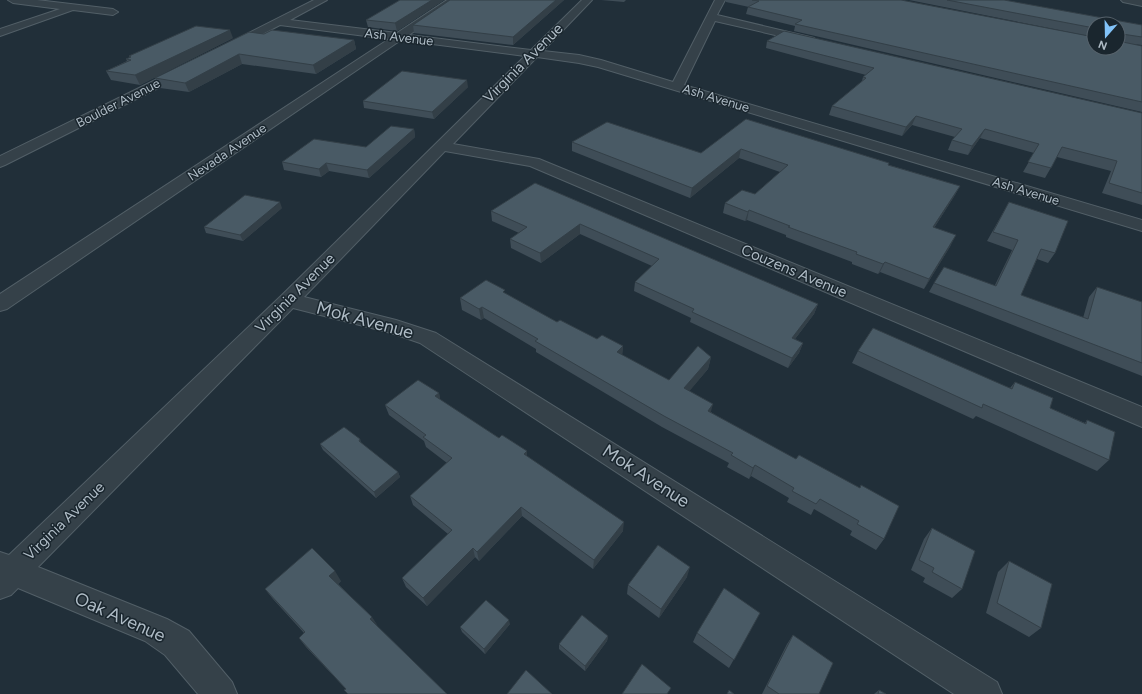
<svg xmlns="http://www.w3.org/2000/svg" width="1142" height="694" viewBox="0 0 1142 694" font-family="Figtree,sans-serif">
<rect width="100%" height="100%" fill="#212f39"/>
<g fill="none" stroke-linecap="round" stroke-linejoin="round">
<g stroke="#525f67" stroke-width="2">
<path id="minor" d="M8,0h29l76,9 5,3 -5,3 -40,-5 -73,26v-7l60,-20 -47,-6z
M314,0h13l-37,20 107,13 50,-33h12l-50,35 122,15 51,-50h10l-49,51 36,4 22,5 72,22 42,-82h10l-8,15 97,23 2,2 -6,3 -95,-22 -31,64 458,135v11l-544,-164 -19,-4 -42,-6 -84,87 86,15 603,248v20l-612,-261 -85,-15 -141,146 92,23 40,13 561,349 5,12h-48l-534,-351 -29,-10 -98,-25 -255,259 129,52 22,12 43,51 5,12h-39l-33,-39 -20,-14 -127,-53 -7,7 -11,4v-47l9,3 273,-260 243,-239 -124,-16 -394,269 -7,2v-17l389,-255 -109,-14 -45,23h-8l-2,-2 2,-2z
M1121,0h21v6l-19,-4z
M184,66l4,1 2,3 -2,3 -183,92 -5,2v-11z"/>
</g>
<use href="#minor" fill="#354149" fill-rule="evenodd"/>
</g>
<path fill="#3f4d57" d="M400,0h44l-47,31 -29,-4 -2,-7z
M450,0h114l-51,45 -99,-12 -1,-8z
M601,0h25l-2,2z
M725,0h176l217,48 -24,-24v13l-185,-37h95l138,25v20l-10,-1 10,2v66l-348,-81 1,-5 -49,-12 2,-7h1l-23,-5z
M264,34l90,6 2,9 -40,25 -74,-10 -53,28 -29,-4 -5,-10z
M233,38l-93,47 -29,-5 -5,-9 21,-10 -1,-2 4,-1 -1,-2z
M767,41l375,72v92l-40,-12 9,-22 -54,-14 -12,21 -22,-6 11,-19 -54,-15 -12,17 -20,-5 4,-10 3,-3 -43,-12 -10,11 -73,-21 3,-9 30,-25 1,-4 3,-2 -100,-27z
M468,87l-34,32 -70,-11 -1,-7z
M746,119l143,44v2l71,21 -5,9 -21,33 17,17 -27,44 -44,-17 -2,2 -26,-10v-2l-66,-25v-2l-39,-15 -2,1 -22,-8 2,-10 30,-9 25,-22 -41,-14 -49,40 -118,-47v-9l129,11z
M414,129l1,8 -46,41 -40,-7 -8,6 -37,-7 -2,-8 84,-15z
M535,183l283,121 -4,10 -19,25 8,4 -4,10 -11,15 -98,-46 1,-4 -57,-27 1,-9 17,-16 -72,-32 -39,29 -30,-15 -1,-9 9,-6 -27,-12 -1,-10z
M1009,202l46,51 -7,10 -11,-4 -16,36 62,23 6,-21 8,-10 45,15v74l-213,-84 5,-9 61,2 17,-35 -25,-9z
M282,208l-39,33 -37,-8 -2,-6z
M505,293l52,29 40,17 26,7 -1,9 47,25 42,-23 -3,12 -19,22 22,21 173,127 -8,11 -26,-15 2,-4 -38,-22 -3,6 -24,-13 2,-4 -38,-22 -2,3 -22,-12 2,-4 -67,-36 -126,-75v-3l-52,-31 -3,2 -19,-10 -2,-12z
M858,351l152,37 5,-6 35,26 35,15 2,-3 22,40 -12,11 -121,-55 -3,3 -121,-56z
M439,393l1,7 87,56 96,75 -30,38 -71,-53 -43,45 -4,-4 -48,49 -21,-19 -4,-9 46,-44 -35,-29 -3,-9 37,-33 -21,-16 -2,-6 -35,-26 -4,-10z
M360,439l1,4 37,29 2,5 -24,21 -53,-48 -3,-6z
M932,528l30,61 -10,9 -29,-16 2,-4 -14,-8 13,-31z
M1009,561l32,67 -12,9 -43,-24 12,-41z
M687,577l-28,41 -32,-24 1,-9z
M341,581l-3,3 34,33 -26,72 -40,-42 -7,-9 5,-5 -31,-34 -8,-10z
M755,622l-26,46 -36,-26 4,-9z
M510,624l-25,30 -23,-22 -2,-5z
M793,635l26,59h-57l25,-50z
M608,636l-1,5 -22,30 -26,-22v-5z
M879,690l7,4h-12z"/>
<path fill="#333f47" d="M432,0h12l-47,31 -2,-8z
M556,0h8l-51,45v-8z
M230,30l3,8 -93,47 -5,-10z
M354,40l2,9 -40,25 -3,-9z
M239,54l3,10 -53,28 -4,-9z
M467,80l1,7 -34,32 -2,-7z
M916,116l-4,9 -10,11 4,-9z
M414,129l1,8 -46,41 -2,-8z
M985,129l-5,9 -12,17 4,-9z
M741,149l-2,9 -49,40 2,-10z
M326,163l3,8 -8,6 -2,-8z
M960,186l-5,9 -27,42 5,-10z
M280,202l2,6 -39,33 -3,-6z
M749,210l-2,10 -2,1 3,-9z
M580,224v10l-39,29 -1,-10z
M956,235l-5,10 -27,44 5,-10z
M885,262l-5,10 -2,2 5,-10z
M818,304l-4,10 -26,34 4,-10z
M482,307l2,11 -3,2 -2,-11z
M803,343l-4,10 -11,15 4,-10z
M623,346l-1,12 -5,-6z
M711,357l-3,12 -26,31 2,-12z
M439,393l2,10 -6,-7z
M713,404l-3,11 -2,-4z
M527,451v10l-3,-7z
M755,465l-4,11 -2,3 4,-11z
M398,472l2,5 -24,21 -2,-6z
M521,507l1,9 -43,45 -2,-9z
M624,522l-1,9 -30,38 1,-9z
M473,548l2,9 -48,49 -4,-8z
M690,567l-3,10 -28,41 2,-9z
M335,571l6,10 -5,5 -7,-10z
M372,617l6,9 -8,-7z
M509,620l1,4 -25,30 -1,-5z
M608,636l-1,5 -22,30v-5z"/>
<path fill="#495a65" stroke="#333f47" d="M400,0h32l-37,23 -29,-3z
M450,0h106l-43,37 -100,-12z
M752,0h149l193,37v11h24v-7l24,5v56l-347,-78 7,-4 -54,-13 11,-6z
M947,0h57l138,25v12l-20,-3 -1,5 -3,1v-16h-24v4z
M196,26l34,4 -95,45 -29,-4 25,-11 -5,-1 5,-2 -2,-1z
M272,30l82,10 -41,25 -74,-11 -54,29 -30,-5 94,-46 15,2z
M784,31l358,82v80l-33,-10 8,-22 -55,-14 -11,21 -23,-6 11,-18 -54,-15 -13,17 -20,-6 10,-11 -46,-13 -10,11 -74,-21 34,-28 -3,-1 11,-9 -107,-27z
M402,71l65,9 -35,32 -69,-11z
M746,119l143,44 -1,2 72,21 -27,41 23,8 -27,44 -44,-17 -2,2 -27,-10 1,-2 -69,-25 2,-1 -41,-16 -1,2 -23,-9 17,-13 13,4 33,-29 -47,-16 -49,39 -120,-46 35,-20 94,31z
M391,126l23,3 -47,41 -41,-7 -7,6 -37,-7 32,-23 52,8z
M535,183l283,121 -26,34 11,5 -11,15 -100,-46 2,-3 -59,-27 24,-23 -79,-35 -40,29 -30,-14 17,-12 -36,-16z
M245,195l35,7 -40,33 -36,-8z
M1009,202l59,19 -13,32 -14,-4 -20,46 67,24 9,-32 45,15v61l-208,-80 10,-16 52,19 22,-46 -25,-8z
M486,280l19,10 -2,2 54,30 3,-2 37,19 5,-4 21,11 -6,6 52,28 29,-34 13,11 -27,31 29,16 -5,7 88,48 3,-4 61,33 1,-3 38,21 -15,33 -27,-15 2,-3 -39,-22 -4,5 -24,-13 2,-3 -39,-23 -2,3 -22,-13 2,-2 -69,-37 -129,-75 3,-2 -56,-32 -3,2 -19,-11z
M873,328l139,61 3,-7 38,16 -3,10 36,16 1,-4 28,12 -6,28 -126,-56 -1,4 -124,-57z
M418,380l21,13 -4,3 64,42 3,-3 25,16 -3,3 100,68 -30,38 -73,-53 -44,45 -4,-4 -50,50 -21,-20 50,-48 -42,-34 42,-38 -29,-21 3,-2 -41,-30z
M344,427l16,12 -1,2 39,31 -24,20 -54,-48z
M932,528l43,23 -13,38 -30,-17 2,-4 -15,-8z
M658,545l32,22 -29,42 -33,-24z
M312,548l23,23 -6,5 43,41 -2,2 77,75h-99l-4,-4 2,-1 -47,-51 6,-6 -40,-43z
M1009,561l43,23 -11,44 -44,-25z
M724,588l36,25 -26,47 -37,-27z
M486,600l23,20 -25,29 -24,-22z
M582,615l26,21 -23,30 -26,-22z
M793,635l40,28 -14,31h-40l-12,-8z
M642,664l29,24 -4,6h-45z
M526,670l26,24h-45z
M729,690l5,4h-7z
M879,690l7,4h-8z"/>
<g text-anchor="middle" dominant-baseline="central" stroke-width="3" stroke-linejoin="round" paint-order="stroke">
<g font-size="13" fill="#afbcc6" stroke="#1a262e">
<text transform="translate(399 37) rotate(7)">Ash Avenue</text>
<text transform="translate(716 98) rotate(17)">Ash Avenue</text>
<text transform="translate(118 103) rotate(-27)">Boulder Avenue</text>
<text transform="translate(227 152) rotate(-34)">Nevada Avenue</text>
<text transform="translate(1026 191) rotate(17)">Ash Avenue</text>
</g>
<g font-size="15" fill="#afbcc6" stroke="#1a262e">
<text transform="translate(523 63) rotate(-45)">Virginia Avenue</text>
<text transform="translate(794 271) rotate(23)">Couzens Avenue</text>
<text transform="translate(295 293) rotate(-45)">Virginia Avenue</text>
<text transform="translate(64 521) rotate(-44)">Virginia Avenue</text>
</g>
<g font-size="18" fill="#afbcc6" stroke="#1a262e">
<text transform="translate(365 320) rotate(15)">Mok Avenue</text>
<text transform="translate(646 476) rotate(33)">Mok Avenue</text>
<text transform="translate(120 617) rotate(24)">Oak Avenue</text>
</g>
</g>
<g transform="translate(1106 36) rotate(200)"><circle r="19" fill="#1a262e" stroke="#56626b"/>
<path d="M0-3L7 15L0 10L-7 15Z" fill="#82c3f8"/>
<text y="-6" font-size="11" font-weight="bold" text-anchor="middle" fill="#afbcc6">N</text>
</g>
</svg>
